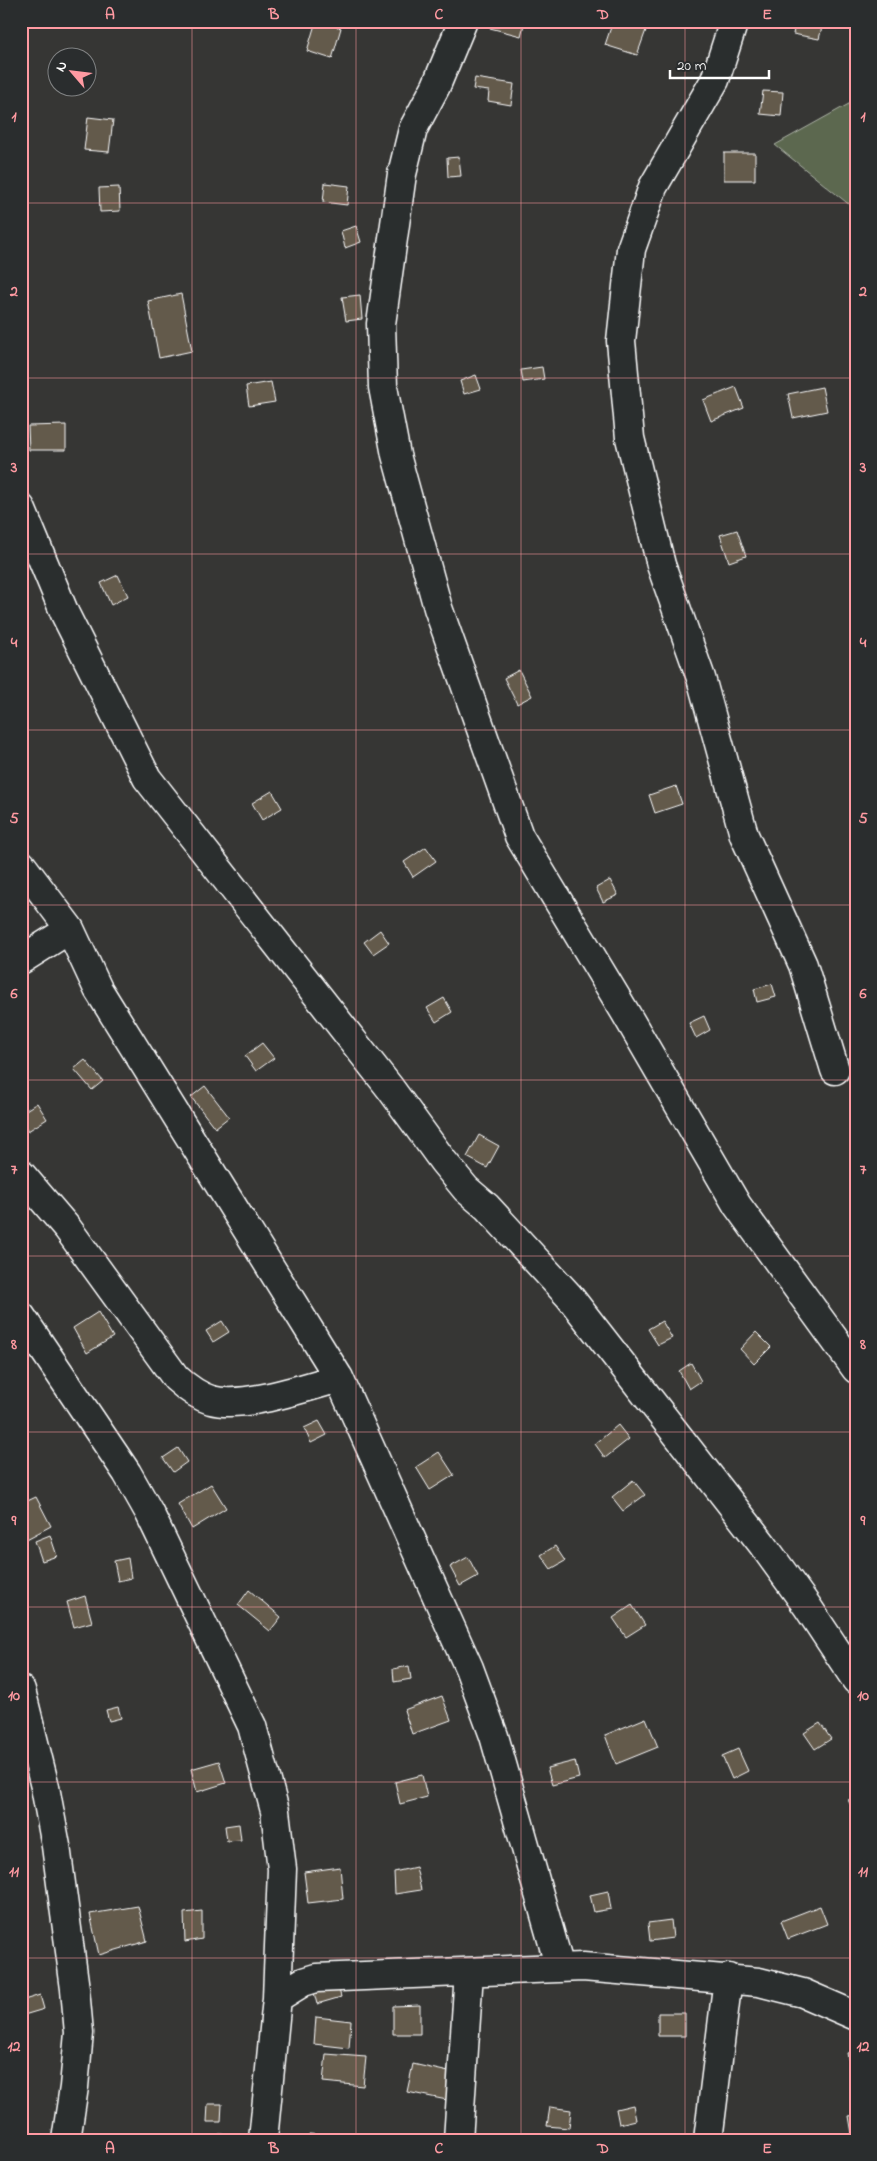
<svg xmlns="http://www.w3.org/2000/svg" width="877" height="2161" viewBox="0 0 877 2161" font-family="'Indie Flower',sans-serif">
<rect width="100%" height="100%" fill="#363634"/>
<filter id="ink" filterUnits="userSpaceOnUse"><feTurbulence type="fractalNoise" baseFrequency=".02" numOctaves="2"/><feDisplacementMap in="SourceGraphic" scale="10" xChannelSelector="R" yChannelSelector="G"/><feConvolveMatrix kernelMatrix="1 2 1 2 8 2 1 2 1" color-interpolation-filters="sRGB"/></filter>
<g filter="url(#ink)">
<path fill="#5b674f" stroke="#adb3a7" d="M856,100v110l-81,-65z"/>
<path fill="#645a4c" stroke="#fff" d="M114,21h16v2h-16z
M316,21l25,7 -9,31 -25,-8z
M491,21h34l-4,15 -31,-8z
M613,21l36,1 -12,33 -32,-10z
M796,21l27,2 -4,16 -26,-5z
M475,78l39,6 -3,21 -23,-4 1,-10 -16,-2z
M763,91l20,1 -2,24 -21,-2z
M88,117l25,3 -4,32 -25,-2z
M724,153h31v27h-31z
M459,157l2,19 -13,1 -1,-19z
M325,183l24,3 -2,19 -24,-3z
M119,187l1,24 -20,1 -1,-24z
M356,226l5,16 -16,6 -4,-17z
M181,294l11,57 -33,7 -11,-57z
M360,295l2,24 -16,2 -4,-24z
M542,367l2,12 -21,3 -2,-12z
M476,375l5,14 -17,5 -4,-13z
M271,382l4,20 -26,4 -3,-20z
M736,387l8,21 -33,13 -8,-21z
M822,387l5,24 -34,7 -5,-24z
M66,425v25h-37l-1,-24z
M737,530l9,26 -17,6 -9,-27z
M118,575l10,21 -17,9 -10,-22z
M519,670l13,26 -15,8 -13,-26z
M676,786l6,18 -27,9 -6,-18z
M272,791l10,17 -20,12 -10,-17z
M426,847l10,14 -23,16 -9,-15z
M610,880l8,15 -15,7 -7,-14z
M380,930l9,13 -16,11 -9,-12z
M772,984l4,13 -19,5 -3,-13z
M444,998l8,14 -16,10 -9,-14z
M704,1016l6,14 -14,8 -7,-15z
M262,1043l12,15 -18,13 -11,-15z
M85,1060l18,21 -11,9 -18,-21z
M205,1086l24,31 -14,11 -24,-31z
M37,1103l10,16 -19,12 -7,-11v-7z
M479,1135l20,11 -12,22 -20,-11z
M98,1312l15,25 -26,16 -14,-25z
M222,1321l7,11 -16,10 -7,-11z
M662,1321l10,17 -14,7 -10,-16z
M756,1332l15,15 -17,17 -14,-15z
M691,1363l10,18 -12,8 -10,-18z
M319,1421l8,14 -16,8 -7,-15z
M618,1425l11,14 -24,19 -10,-14z
M178,1448l9,14 -14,10 -10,-14z
M439,1452l15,23 -24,15 -14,-23z
M633,1480l12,15 -22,16 -11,-14z
M211,1484l15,24 -34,21 -14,-25z
M36,1497l15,29 -30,16v-38z
M50,1535l7,21 -15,5 -7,-20z
M555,1546l10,15 -14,8 -10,-14z
M468,1557l10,19 -18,10 -10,-19z
M128,1558l3,20 -13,3 -4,-20z
M249,1590l32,27 -11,14 -32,-26z
M85,1596l7,26 -18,5 -7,-25z
M632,1605l13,20 -19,12 -13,-19z
M409,1666l2,13 -17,3 -1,-13z
M442,1696l9,24 -39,14 -8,-24z
M118,1707l3,11 -12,3 -3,-11z
M646,1718l12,29 -42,17 -11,-29z
M820,1723l11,16 -16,10 -11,-16z
M738,1749l10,22 -16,8 -10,-23z
M219,1761l7,22 -29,9 -6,-23z
M575,1761l4,17 -27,7 -5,-17z
M422,1775l5,22 -27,7 -5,-22z
M856,1797v18l-8,-15z
M239,1824l2,16 -14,1 -2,-15z
M340,1867l3,32 -35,4 -4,-31z
M416,1867l5,23 -26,4 -1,-22z
M608,1891l3,18 -17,3 -4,-17z
M138,1906l9,35 -48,14 -9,-41z
M820,1906l7,18 -39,15 -7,-18z
M202,1911v28l-17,3 -1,-29z
M671,1920l2,18 -23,3 -2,-18z
M337,1982l4,15 -24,7 -4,-15z
M40,1995l4,14 -20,6 -3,-14z
M420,2005v29h-27v-28z
M658,2013h27v23h-27z
M316,2017l35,4 -2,27 -35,-4z
M856,2051v20l-5,1 -4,-19z
M326,2054l40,3 -3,29 -40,-4z
M413,2064l40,9 -6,27 -40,-8z
M208,2104h14l-1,18h-14z
M633,2105l3,15 -17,4 -3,-15z
M550,2107l21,3 -2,18 -22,-2z
M856,2115v18l-4,1 -3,-18z
M219,2134l37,3 -1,3h-36z
M309,2134l45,4v2h-45z"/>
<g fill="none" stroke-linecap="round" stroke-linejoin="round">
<g stroke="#fff" stroke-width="31">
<path id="street" d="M463,21l-27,65 -23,43 -11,45 -21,150 2,63 13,68 42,153 81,228 106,176 112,193 119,164
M734,21l-19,59 -62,107 -22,62 -10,92 9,97 31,127 40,113 43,157 59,130 32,105
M21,508l44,106 82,164 243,310 53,73 23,28 21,18 82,89 194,249 44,61 49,74
M21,864l49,65 28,60 241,389 130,290 25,68 66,232
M21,960l49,-31
M21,1174l47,55 108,149c10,9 22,18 35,22 33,9 95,-13 128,-22
M21,1316l106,157 22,39 103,214 23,85 7,58 -5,129
M21,1690l24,97 11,59 19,143 4,44 -5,54 -8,53
M263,2140l14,-142 26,-16 13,-4 267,-11 176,15 44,11 53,23
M458,2140l11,-168
M708,2140l20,-162"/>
</g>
<use href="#street" stroke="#2a2d2e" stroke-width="28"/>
</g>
</g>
<path fill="none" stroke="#ff9aa2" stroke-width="1" stroke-opacity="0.55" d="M192,21v2119M356,21v2119M521,21v2119M685,21v2119M21,203h835M21,378h835M21,554h835M21,730h835M21,905h835M21,1080h835M21,1256h835M21,1432h835M21,1607h835M21,1782h835M21,1958h835"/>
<rect width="877" height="2161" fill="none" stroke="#2a2d2e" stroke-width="55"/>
<g transform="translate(72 72) rotate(298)"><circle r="24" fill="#2a2d2e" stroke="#7f8182"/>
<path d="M0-4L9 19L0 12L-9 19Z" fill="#ff9aa2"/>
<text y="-8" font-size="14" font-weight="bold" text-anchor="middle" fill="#ffffff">N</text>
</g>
<path d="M670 70v8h99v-8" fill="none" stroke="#ffffff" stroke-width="2.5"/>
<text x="677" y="70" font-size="15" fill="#ffffff" stroke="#2a2d2e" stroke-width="4" paint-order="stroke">20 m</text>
<rect x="28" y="28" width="822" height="2106" fill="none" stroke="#ff9aa2" stroke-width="2"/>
<g font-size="16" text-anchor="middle" font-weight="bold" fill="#ff9aa2">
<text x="110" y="19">A</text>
<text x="274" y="19">B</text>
<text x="439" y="19">C</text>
<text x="603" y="19">D</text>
<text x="767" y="19">E</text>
<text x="14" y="121">1</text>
<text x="863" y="121">1</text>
<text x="14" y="296">2</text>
<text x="863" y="296">2</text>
<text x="14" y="472">3</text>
<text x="863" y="472">3</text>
<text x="14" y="647">4</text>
<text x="863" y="647">4</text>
<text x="14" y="823">5</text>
<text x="863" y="823">5</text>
<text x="14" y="998">6</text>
<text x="863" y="998">6</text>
<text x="14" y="1174">7</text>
<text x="863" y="1174">7</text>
<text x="14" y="1349">8</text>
<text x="863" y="1349">8</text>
<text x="14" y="1525">9</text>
<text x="863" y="1525">9</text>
<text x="14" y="1700">10</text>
<text x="863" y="1700">10</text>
<text x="14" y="1876">11</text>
<text x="863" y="1876">11</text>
<text x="14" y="2051">12</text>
<text x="863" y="2051">12</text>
<text x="110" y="2153">A</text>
<text x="274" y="2153">B</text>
<text x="439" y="2153">C</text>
<text x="603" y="2153">D</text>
<text x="767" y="2153">E</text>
</g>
</svg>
